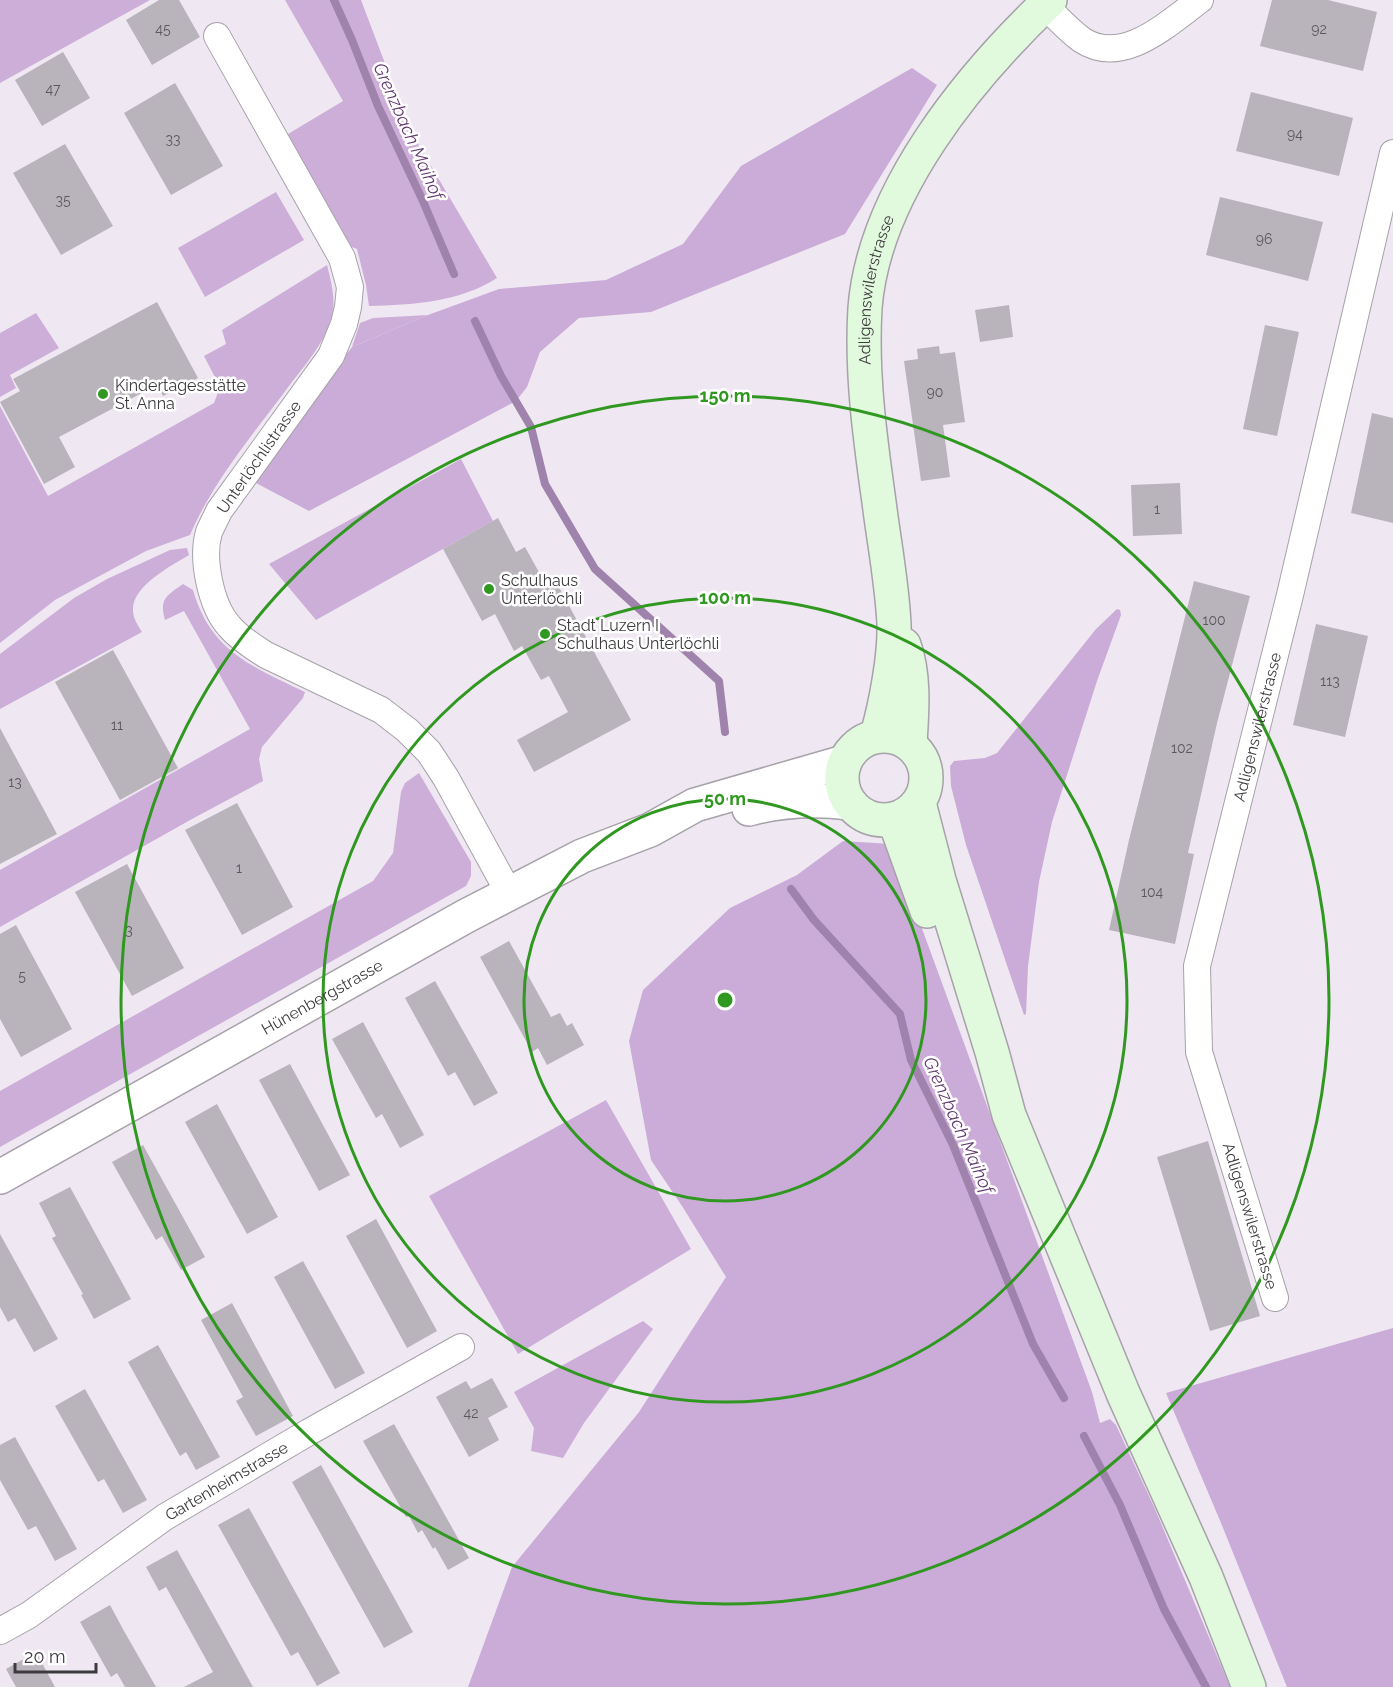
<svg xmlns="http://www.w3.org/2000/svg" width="1393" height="1687" viewBox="0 0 1393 1687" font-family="Raleway,sans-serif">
<rect width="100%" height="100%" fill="#efe8f2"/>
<path fill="#cdaed9" d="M0,0h150l-150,83z
M285,0h76l50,132 86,146c-37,24 -85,27 -128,28l-3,-21 -9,-36 -8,-3 -61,-112 55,-33z
M276,192l28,48 -99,57 -27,-49z
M327,265c4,16 9,34 5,50 -6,27 -27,50 -43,71 -35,47 -76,95 -99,149l-44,16 -91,49 -55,43v-237l48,90 166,-93 6,-16 -16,-31 22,-12 -4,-14z
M36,313l23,35 -49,27 6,13 -16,9v-64z
M428,315l-76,32 8,-24 13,-5z
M461,459l32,62 -177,99 -47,-56z
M187,548l2,7c-18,11 -57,31 -56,55 0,9 5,15 9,22l-142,77v-55l74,-56 33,-19 63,-29z
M183,584l10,6c18,62 59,76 112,102l-2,6 -41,49 -3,12 4,22 -71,38 -192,108v-57l250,-141 -66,-118 -19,9c-6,-21 1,-24 18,-36z
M419,773l52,89v14l-5,10 -466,261v-56l373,-210 20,-28 8,-61 4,-9z
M606,1100l85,149 -173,105 -89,-158z
M643,1321l10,8 -69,94 -21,35 -32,-7 3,-23 -20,-36z"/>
<path fill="#cbacd8" d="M912,68l25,17 -92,149 -194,78 -72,6 -39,34 -13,35 -11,14 -207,110 -53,-28 7,-23 89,-113 76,-32 71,-26 107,-9 77,-36 58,-78z
M1117,609l3,1 1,5 -24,66 -45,141 -13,60 -11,84 -2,48 -2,1 -58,-170 -15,-59 -1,-20 4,-5 31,-3 12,-5 99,-124z
M843,841l48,3 201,548 8,31 10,-4 6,6 39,84 75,178h-762l44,-120 127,-155 87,-135 -44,-71 -31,-46 -22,-119 14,-51 87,-82 67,-33z
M1393,1328v359h-106l-66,-164 -55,-130z"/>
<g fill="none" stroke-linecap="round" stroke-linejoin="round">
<path stroke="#a083ac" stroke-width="8" d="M334,0l18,40 26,66 44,93 32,75
M475,321l26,55 30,51 14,57 50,85 124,112 6,51
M791,889l23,31 86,94 11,46 42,85 80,199 31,54
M1084,1436l36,69 44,104 42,78"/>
</g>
<path fill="#b9b3bc" d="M159,0h20l21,37 -48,28 -26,-45z
M1272,0h56l49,12 -14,59 -103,-25z
M63,52l27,46 -48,28 -27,-46z
M175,83l48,83 -52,29 -47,-82z
M1251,92l102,26 -14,58 -103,-25z
M65,144l48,82 -52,29 -48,-82z
M1220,197l103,25 -15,59 -102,-26z
M157,302l41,76 -35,18 -6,-11 -98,52 16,30 -31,17 -44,-82 20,-11 -7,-12z
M1009,305l4,32 -33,5 -5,-32z
M1265,325l34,7 -22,104 -34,-7z
M939,346l1,8 15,-2 10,70 -22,3 7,52 -29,4 -17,-120 14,-2 -1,-10z
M1372,413l21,5v105l-42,-10z
M1180,483l2,51 -49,2 -2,-51z
M498,518l18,34 9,-5 20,36 9,-5 77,142 -97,52 -17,-32 51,-28 -19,-36 -8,4 -19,-34 -8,5 -19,-37 -13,7 -39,-72z
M1194,581l56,15 -33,127 -29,130 6,1 -19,90 -66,-14 20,-90z
M1316,624l52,12 -23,101 -52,-12z
M113,650l65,118 -58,32 -65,-118z
M0,728l57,106 -57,30z
M237,803l56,104 -51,28 -57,-105z
M127,864l57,104 -52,28 -57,-104z
M16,925l56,104 -51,28 -21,-38v-85z
M509,941l42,76 9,-4 7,13 5,-3 12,22 -37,20 -9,-17 -6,4 -52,-95z
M435,981l63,112 -24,13 -19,-34 -7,4 -43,-78z
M363,1022l61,113 -24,13 -18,-34 -6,4 -44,-79z
M290,1064l60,111 -31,16 -60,-111z
M217,1104l61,113 -31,17 -62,-112z
M1208,1141l52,175 -50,15 -53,-174z
M143,1145l62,112 -24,13 -19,-34 -6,4 -44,-78z
M70,1187l61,112 -37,20 -13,-24 2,-1 -31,-56 4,-2 -17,-33z
M376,1219l61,112 -30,17 -61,-112z
M0,1234l58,105 -24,13 -19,-34 -7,4 -8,-15z
M303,1261l62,112 -30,16 -61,-112z
M232,1303l61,113 -37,20 -20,-35 7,-4 -42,-77z
M158,1345l62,112 -24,13 -10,-18 -6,4 -52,-94z
M492,1378l16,29 -20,11 11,22 -30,17 -33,-60 30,-16 5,8z
M85,1389l62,111 -24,13 -19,-34 -6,3 -43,-76z
M394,1424l75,134 -21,12 -13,-23 -2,2 -11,-19 -4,3 -9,-17 -3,1 -43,-76z
M15,1437l62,112 -22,12 -19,-35 -8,4 -28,-50v-35z
M321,1465l92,167 -29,16 -92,-166z
M249,1508l91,165 -23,13 -19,-34 -7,4 -73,-131z
M177,1550l43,77 33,60h-69l29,-15 -47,-85 -7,4 -13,-24z
M110,1605l14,26 32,56h-31l-8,-14 -6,4 -31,-55z
M36,1652l19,35h-39l-10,-18z"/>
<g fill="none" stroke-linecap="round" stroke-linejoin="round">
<g stroke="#a7a1aa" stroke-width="28">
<g id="minor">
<path d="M1044,5c12,11 24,25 38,35 41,27 86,-17 118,-40"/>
<path d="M217,36l125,222 8,29 -2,20 -4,17 -13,32 -112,155c-3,7 -7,14 -10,21 -8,27 2,74 20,94 10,12 24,21 37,29l115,55 26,20 22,22 17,26 63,115"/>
<path id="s1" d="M1275,1298l-76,-246 -2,-86 93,-371 103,-442"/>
<path id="s2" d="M0,1631l29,-16 136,-98 144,-85 152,-85"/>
</g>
</g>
<g stroke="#a7a1aa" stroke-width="36">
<g id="tertiary">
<path d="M749,809c33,-9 67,-10 101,-6"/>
<path id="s3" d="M0,1177l466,-261 116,-60 68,-26 45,-25 149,-43"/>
</g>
</g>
<g stroke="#a7a1aa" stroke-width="36">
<g id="secondary">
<path d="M904,645c11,31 8,66 6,98"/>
<path id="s4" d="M877,735c9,-31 18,-80 17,-111 -2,-41 -10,-82 -15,-122 -9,-64 -18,-129 -14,-194 9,-116 104,-231 185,-308"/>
<circle cx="884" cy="778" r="42"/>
<path d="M919,803l20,77 53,172 17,63 114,278 83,184 43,110"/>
<path d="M894,819l33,92"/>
</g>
</g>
<use href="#minor" stroke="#fff" stroke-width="26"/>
<use href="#tertiary" stroke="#fff" stroke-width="33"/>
<use href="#secondary" stroke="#e1fadd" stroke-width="33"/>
</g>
<g fill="none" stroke="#309820" stroke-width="3">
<circle cx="725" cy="1000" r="201"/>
<circle cx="725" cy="1000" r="402"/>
<circle cx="725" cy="1000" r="604"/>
</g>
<g fill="#309820" stroke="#fff" stroke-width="2">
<circle cx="103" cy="394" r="6"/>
<circle cx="489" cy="589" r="6"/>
<circle cx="545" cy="634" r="6"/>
</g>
<g text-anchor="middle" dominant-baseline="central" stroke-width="5" stroke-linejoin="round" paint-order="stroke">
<g font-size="14" fill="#5c585e">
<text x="163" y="29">45</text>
<text x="1319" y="29">92</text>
<text x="53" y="89">47</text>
<text x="1295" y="134">94</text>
<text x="173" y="139">33</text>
<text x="63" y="200">35</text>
<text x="1264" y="239">96</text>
<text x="935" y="392">90</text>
<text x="1157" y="509">1</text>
<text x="1214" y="620">100</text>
<text x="1330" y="681">113</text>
<text x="117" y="725">11</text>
<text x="1182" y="748">102</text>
<text x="15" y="782">13</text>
<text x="239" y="868">1</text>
<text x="1152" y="892">104</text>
<text x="129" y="930">3</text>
<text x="22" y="976">5</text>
<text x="471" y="1413">42</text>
</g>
<g font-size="16" fill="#3d3a3e" stroke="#fff">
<text stroke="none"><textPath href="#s4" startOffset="450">Adligenswilerstrasse</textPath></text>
<text transform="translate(259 457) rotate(-55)">Unterlöchlistrasse</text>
<text stroke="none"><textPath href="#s1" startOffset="590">Adligenswilerstrasse</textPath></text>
<text stroke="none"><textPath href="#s3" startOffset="369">Hünenbergstrasse</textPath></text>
<text transform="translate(1250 1216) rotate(73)">Adligenswilerstrasse</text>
<text stroke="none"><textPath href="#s2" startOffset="272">Gartenheimstrasse</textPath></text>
</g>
<g font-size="16" fill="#3d3a3e" stroke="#fff" text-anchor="start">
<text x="115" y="385">Kindertagesstätte<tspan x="115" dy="18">St. Anna</tspan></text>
<text x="501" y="580">Schulhaus<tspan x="501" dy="18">Unterlöchli</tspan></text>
<text x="557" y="625">Stadt Luzern I<tspan x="557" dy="18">Schulhaus Unterlöchli</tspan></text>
</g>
<g font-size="18" font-style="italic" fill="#613970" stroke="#fff">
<text transform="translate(409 131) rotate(66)">Grenzbach Maihof</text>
<text transform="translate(959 1125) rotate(66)">Grenzbach Maihof</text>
</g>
</g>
<circle cx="725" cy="1000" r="9" fill="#309820" stroke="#fff" stroke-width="3"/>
<g font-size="18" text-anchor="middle" font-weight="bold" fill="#309820" stroke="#fff" stroke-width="5" stroke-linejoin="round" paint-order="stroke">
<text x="725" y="402">150 m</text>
<text x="725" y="604">100 m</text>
<text x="725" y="805">50 m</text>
</g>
<path d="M15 1663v9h81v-9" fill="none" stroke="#3d3a3e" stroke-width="3"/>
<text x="24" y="1663" font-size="18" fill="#3d3a3e" stroke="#ffffff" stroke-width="4.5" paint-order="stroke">20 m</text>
</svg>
